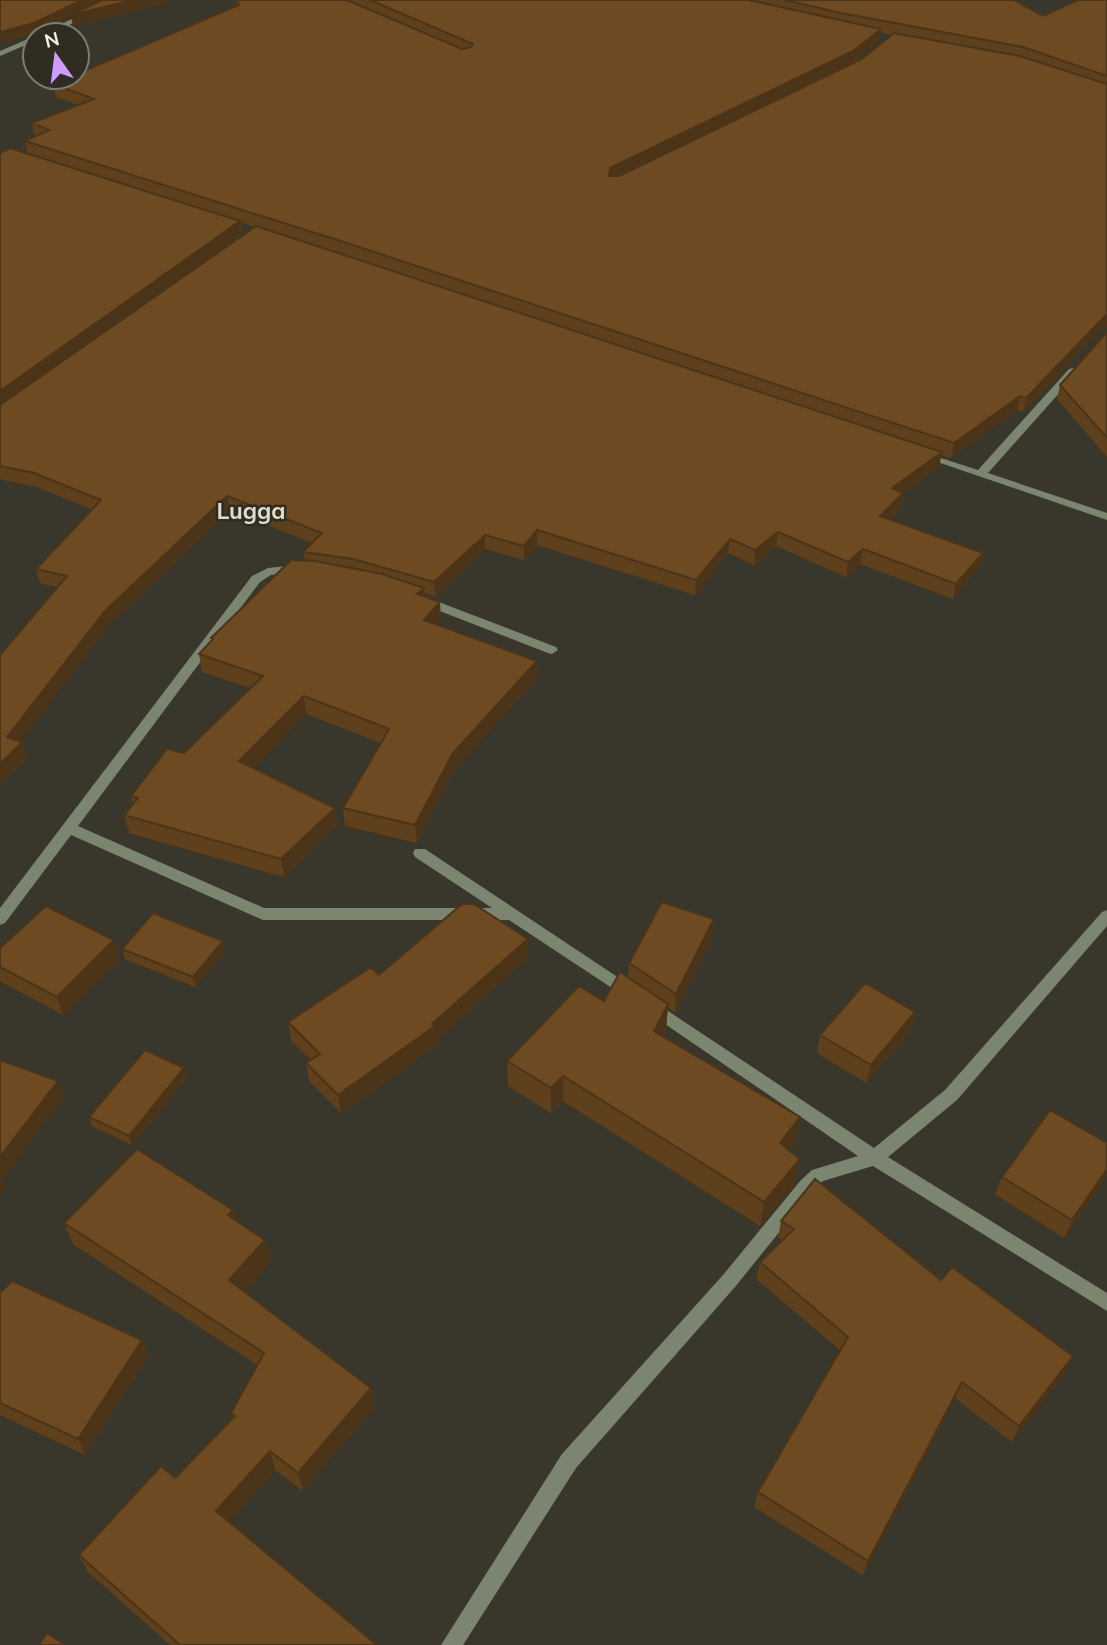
<svg xmlns="http://www.w3.org/2000/svg" width="1107" height="1645" viewBox="0 0 1107 1645" font-family="Mulish,sans-serif">
<rect width="100%" height="100%" fill="#39372c"/>
<g fill="none" stroke-linecap="round" stroke-linejoin="round">
<path fill="#7c8570" fill-rule="evenodd" d="M112,0h10l-74,35h-10z
M35,36v5l-35,15v-5z
M1073,368l4,1v4l-89,100 119,40v7l-190,-65 5,-3 56,18 91,-101z
M298,565l6,4 -2,3 -31,3 -11,7 -182,244 186,82h228l-77,-51 -2,-4 2,-4h10l209,139 3,4 -3,4 -5,2 -5,-2 -115,-76h-246l-192,-85 -66,88 -5,2v-17l252,-332 16,-8z
M423,596l133,51 2,3 -6,4 -4,-1 -129,-50 -2,-3 2,-3z
M1107,910v16l-150,174 -69,57 219,136v18l-234,-145 -50,15 -10,9 -78,97 -159,181 -113,177h-22l121,-191 161,-179 78,-95 11,-10 46,-14 -212,-145 -3,-4 3,-4 5,-2 5,2 218,145 71,-58 157,-178z"/>
</g>
<path fill="#5e401d" fill-rule="evenodd" d="M235,0h779l29,16 64,-16v327l-5,1 -79,84 -6,-2 -66,48 -10,-3 -2,12 -36,26 -2,14 -12,12 91,48 -27,32 -93,-35 -14,13 -70,-31 -22,19 -26,-12 -33,42 -158,-50 -13,15 -39,-11 -50,47 -11,-3 1,4 16,23 -4,4 100,37v17l-83,92 -37,73 -72,-17 -2,-18 38,-65 -75,-29 -53,54 82,40 2,17 -53,52 -155,-44 -5,-18 9,-11 -2,-8 53,-43 66,-65 -48,-16 -3,-18 13,-13 -1,-3 94,-78 -2,-8 9,-9 -82,-33 -122,116 -88,115 2,1 5,15 -27,27 57,-197 -17,-4 -4,-14 57,-59 -56,-23 -37,-8v-326l28,1 -3,-13 11,-5h-1l-3,-13 47,-18 -23,-8 -3,-13 184,-78zM880,32l12,3 -30,24 -209,101 199,-97 27,-22zM241,222l13,5 -82,57 70,-50z
M1107,332v125l-50,-58 3,-14z
M712,938l-37,74 -7,-5 -2,23 -3,6 137,81 -5,25 -6,8 6,34 -35,42 -197,-125 -12,12 -43,-27 -1,-25 97,-60 24,-24 1,-14z
M114,940l6,19 -57,56 -63,-34v-33z
M122,949l103,2 -30,36 -70,-28z
M528,958l-92,82 1,5 -96,68 -32,-32 -3,-18 5,-3 -20,-20 -3,-18 91,-47z
M915,1012l-4,18 -45,53 -49,-30 3,-18z
M184,1068l3,10 -55,67 -40,-19 -3,-9z
M1107,1143v32l-43,63 -69,-44 7,-17z
M233,1210l3,11 35,40 -27,30 127,97 3,19 -71,84 -28,-21 -46,52 148,123h-207l-82,-73 -9,-17 96,-77 57,-60 -1,-5 26,-48 -184,-121 -9,-21z
M781,1221l160,59 124,92 -53,70 -57,-44 -92,177 -109,-68 4,-15 83,-141 -85,-72 4,-17 22,-22 -4,-2z
M0,1293l142,47 6,17 -63,98 -85,-40z"/>
<path fill="#4c3418" d="M82,0h85l1,3 -95,23 -2,-9 -35,17 -36,9v-11z
M881,29l-2,12 -27,22 -242,118v-13z
M240,221l2,13 -242,174v-17z
M1106,314h1v13l-5,1 -79,84 3,-14z
M1020,396l-3,14 -66,48 3,-15z
M942,452l-3,15 -50,36 3,-15z
M903,493l-2,14 -24,23 3,-14z
M227,496l3,14 -122,116 -96,126 -5,-15 98,-126z
M537,530v15l-13,15v-14z
M778,532l-2,14 -22,19 1,-15z
M485,535v14l-50,47 -1,-14z
M730,539l-2,14 -33,42 1,-15z
M863,549l-3,15 -14,13 2,-15z
M983,553l-3,14 -27,32 3,-15z
M424,588l1,18 -8,-12z
M440,602l1,18 -15,17 -2,-17z
M537,661v17l-83,92 -37,73 -2,-18 38,-72z
M304,696l2,18 -63,65 -4,-18z
M22,742l5,15 -27,27v-20z
M335,808l2,17 -53,52 -3,-18z
M714,919l-2,19 -37,74 1,-18z
M528,939v19l-92,82 1,5 -96,68 -3,-18 94,-71z
M114,940l6,19 -57,56 -6,-18z
M223,941l2,10 -30,36 -2,-10z
M668,1004l-2,26 -14,26 2,-25z
M915,1012l-4,18 -45,53 5,-18z
M184,1068l3,10 -55,67 -3,-9z
M563,1076v25l-12,12v-25z
M58,1081l6,16 -63,84 4,8 -5,8v-40z
M800,1117l-5,25 -20,26 5,-25z
M800,1159l-5,25 -35,42 4,-24z
M1107,1169v6l-43,63 8,-18z
M233,1210l6,21 -11,-16z
M265,1240l6,21 -36,39 -6,-20z
M142,1340l6,17 -63,98 -7,-16z
M1073,1356l-8,16 -53,70 7,-16z
M962,1382l-7,16 -92,177 5,-14z
M371,1388l3,19 -71,84 -5,-18z
M270,1451l5,19 -52,59 -7,-18z"/>
<path fill="#6d4a22" stroke="#4c3418" stroke-width="2" d="M0,0h82l-48,23 -34,9z
M102,0h32l-63,15z
M237,0h110l115,49 9,-2 2,-3 -103,-44h379l132,29 -28,22 -243,117 -1,8h10l243,-117 32,-26 126,23 87,28v230l-81,84 -6,-2 -66,47 -601,-198 -328,-104 24,-11 -17,-7 62,-24 -41,-15 18,-7h6v-3l162,-69z
M785,0h229l29,16 35,-16h29v76l-84,-29 -182,-34z
M10,148l230,73 -240,170v-238z
M256,226l686,226 -50,36 11,5 -23,23 103,37 -27,31 -93,-35 -15,13 -70,-30 -23,18 -25,-11 -34,41 -159,-50 -13,16 -39,-11 -51,47 -81,-23 -50,-7 19,-19 -95,-37 -122,115 -98,126 15,5 -22,22v-109l67,-79 -31,-7 65,-69 -67,-27 -34,-7v-61z
M1107,332v106l-47,-53z
M291,560l24,1 67,13 42,14 -7,6 23,8 -16,18 113,41 -84,92 -38,72 -72,-17 46,-79 -85,-33 -65,65 96,47 -54,51 -157,-44 14,-17 -7,-2 36,-47 17,4 79,-77 -64,-22 14,-15 -2,-1z
M662,902l52,17 -38,75 -47,-31z
M462,904h12l54,35 -96,85 3,2 -97,69 -32,-32 14,-9 -32,-32 83,-55 8,8z
M46,906l68,34 -57,57 -57,-30v-19z
M153,913l70,28 -30,36 -71,-28z
M620,972l48,32 -14,27 146,86 -20,26 20,16 -36,43 -201,-126 -12,12 -44,-27 72,-75 25,15z
M865,983l50,29 -44,53 -51,-30z
M145,1050l39,18 -55,68 -40,-19z
M0,1060l58,21 -58,76z
M1050,1110l57,33v26l-35,51 -70,-43z
M137,1149l96,61 -5,5 37,25 -36,40 142,108 -73,85 -28,-22 -54,60 161,134h-197l-101,-90 82,-89 14,12 60,-62 -4,-3 33,-60 -200,-130z
M815,1179l126,101 11,-13 121,89 -54,70 -57,-44 -94,179 -110,-69 90,-155 -88,-75 34,-33 -13,-8z
M12,1281l130,59 -64,99 -78,-36v-110z
M47,1633l18,12h-26z"/>
<g text-anchor="middle" dominant-baseline="central" stroke-width="5" stroke-linejoin="round" paint-order="stroke">
<g font-size="23" font-weight="bold" fill="#dfdcce" stroke="#2f2d22">
<text x="251" y="510">Lugga</text>
</g>
</g>
<g transform="translate(56 56) rotate(346)"><circle r="33" fill="#2f2d22" stroke="#7d7b72" stroke-width="2"/>
<path d="M0-5L12 26L0 18L-12 26Z" fill="#d09dff"/>
<text y="-10" font-size="19" font-weight="bold" text-anchor="middle" fill="#f2f1ea">N</text>
</g>
</svg>
